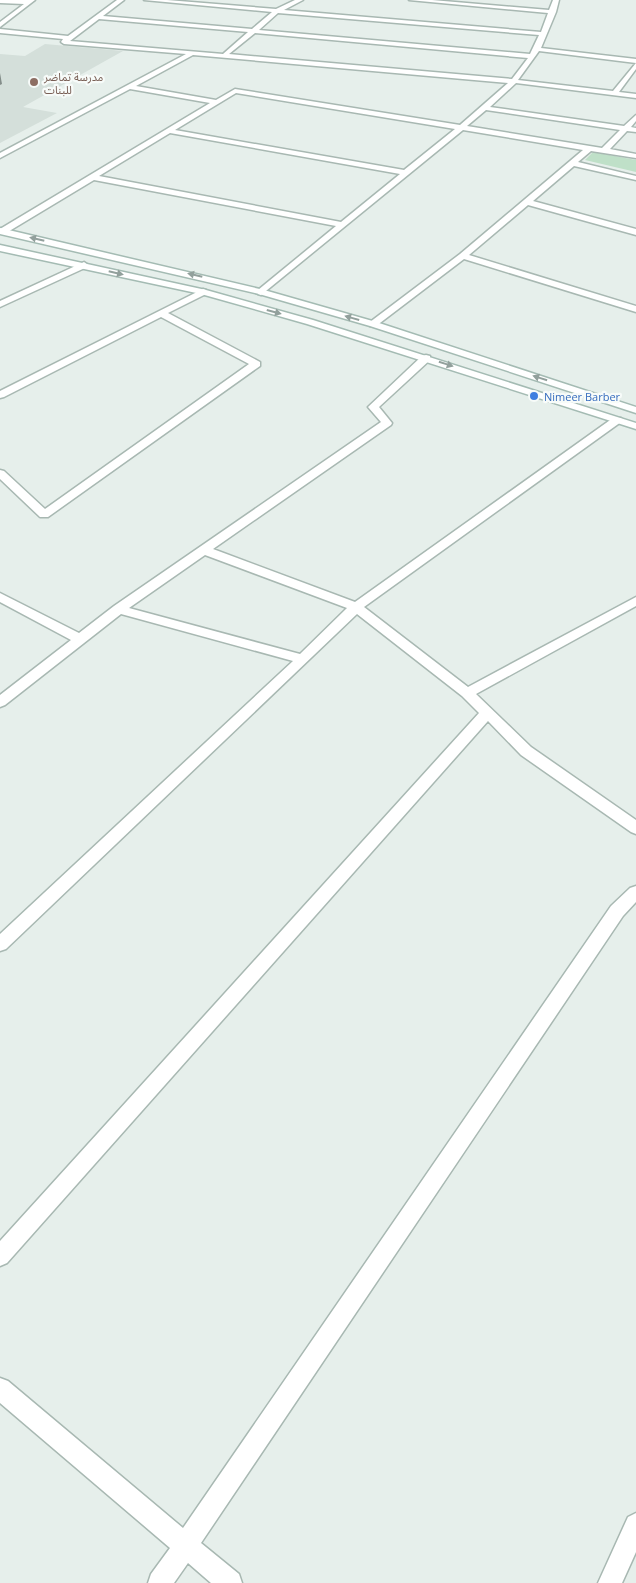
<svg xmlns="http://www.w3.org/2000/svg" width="636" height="1583" viewBox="0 0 636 1583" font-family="'Open Sans','Noto Sans Arabic',sans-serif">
<rect width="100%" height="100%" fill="#e6efeb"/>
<path fill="#d4dfda" d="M45,44l78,7 -100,56 34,6 -57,30v-89l25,2z"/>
<path fill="#bfe0c8" d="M593,152l43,8v12l-51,-12z"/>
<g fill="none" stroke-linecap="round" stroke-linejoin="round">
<g stroke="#a8b8b2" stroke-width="3">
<path id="minor" d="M0,0h35l-35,27v-5l24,-18 -24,-1z
M117,0h7l-21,16 149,13 20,-17 -128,-12h23l109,9 19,-9h8l-19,10 257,22 7,-19 -139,-13h23l117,10 4,-10h6l-3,12 -15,36 95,11v4l-97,-12 -21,29 95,11 23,-28v6l-17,23 17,2v4l-120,-15 -26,24 134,19 12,-11v6l-5,6 5,1v4l-9,-1 -17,18 26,5v4l-45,-7 -13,11 58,14v4l-62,-14 -41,35 103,28v6l-108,-30 -59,50 167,51v6l-172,-53 -88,67h-6v-4l90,-68 123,-104 -120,-20 -202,165 -3,-1v-4l78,-64 -242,-46 -88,53h-6v-4l210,-126 -80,-14 -130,69v-5l186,-99 -122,-10 -3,-2 2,-3 -63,-6v-4l68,7zM278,13l261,22 -9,19 -271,-24zM99,19l149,13 -25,22 -153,-13zM255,33l273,25 -16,21 -283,-25zM193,55l315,28 -48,42 -225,-36 -19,11 -80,-14zM236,93l219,36 -51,41 -229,-40zM486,110l134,20 -18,18 -135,-22zM170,133l230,41 -59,48 -242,-46z
M84,262l4,3 -1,2 -87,40v-6z
M203,289l3,1v4l-38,19 92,49v4l-212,151h-8l-40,-38v-9l4,1 41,38 204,-145 -88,-47 -157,80 -4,1v-7z
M426,355l4,1v4l-51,47 13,16 -1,2 -178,124 142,53 258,-184h8l1,2 -1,2 -257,185 104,80 168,-90v9l-160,88 55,53 105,73v14l-5,-2 -110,-77 -33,-34 -481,542 -7,3v-25l479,-528 -17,-17 -105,-82 -351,335 -6,2v-17l293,-273 -172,-47 -116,91 -5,2v-12l71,-55 -71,-38v-9l79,40 35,-27 267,-184 -13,-15 54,-51zM205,555l142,53 -47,46 -171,-46z
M636,886v16l-13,14 -422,627 38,31 3,9h-31l-23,-20 -14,20h-26l3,-9 19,-26 -170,-145v-25l8,3 175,147 428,-622 19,-18z
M636,1513v39l-14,31h-24l30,-66z"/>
</g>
<g stroke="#a4bbb3" stroke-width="3">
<path id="secondary" d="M0,228l264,62 112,32 260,85v6l-266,-87 -111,-32 -259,-60z
M0,245l206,45 107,30 323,103v6l-329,-105 -106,-30 -201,-43z"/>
</g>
<use href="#minor" fill="#fff" fill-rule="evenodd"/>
<use href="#secondary" fill="#fff" fill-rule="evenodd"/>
</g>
<path fill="#838d89" d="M0,73l2,11 -2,1z"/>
<defs><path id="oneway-solid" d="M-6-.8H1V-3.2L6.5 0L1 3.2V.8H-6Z" transform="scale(1.25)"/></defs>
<g fill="#92a09c">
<use href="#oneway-solid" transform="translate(37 239) rotate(-167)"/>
<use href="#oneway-solid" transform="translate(116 273) rotate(13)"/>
<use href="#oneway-solid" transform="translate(195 275) rotate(-167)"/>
<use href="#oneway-solid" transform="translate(274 312) rotate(15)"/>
<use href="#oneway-solid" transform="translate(352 318) rotate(-164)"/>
<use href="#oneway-solid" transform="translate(446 364) rotate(18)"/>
<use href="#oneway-solid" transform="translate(540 378) rotate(-162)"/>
</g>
<circle fill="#8d6e63" stroke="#f7fbf9" stroke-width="2" cx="34" cy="82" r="5"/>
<circle fill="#3f7fe0" stroke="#f7fbf9" stroke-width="2" cx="534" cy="396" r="5"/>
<g text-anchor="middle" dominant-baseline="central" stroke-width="4.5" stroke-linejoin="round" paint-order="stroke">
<g font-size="11" fill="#785e54" stroke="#f7fbf9" text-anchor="start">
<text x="44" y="76">مدرسة تماضر<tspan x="44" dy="13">للبنات</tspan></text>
</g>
<g font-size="11" fill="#366cbe" stroke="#f7fbf9" text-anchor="start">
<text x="544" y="396">Nimeer Barber</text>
</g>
</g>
</svg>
